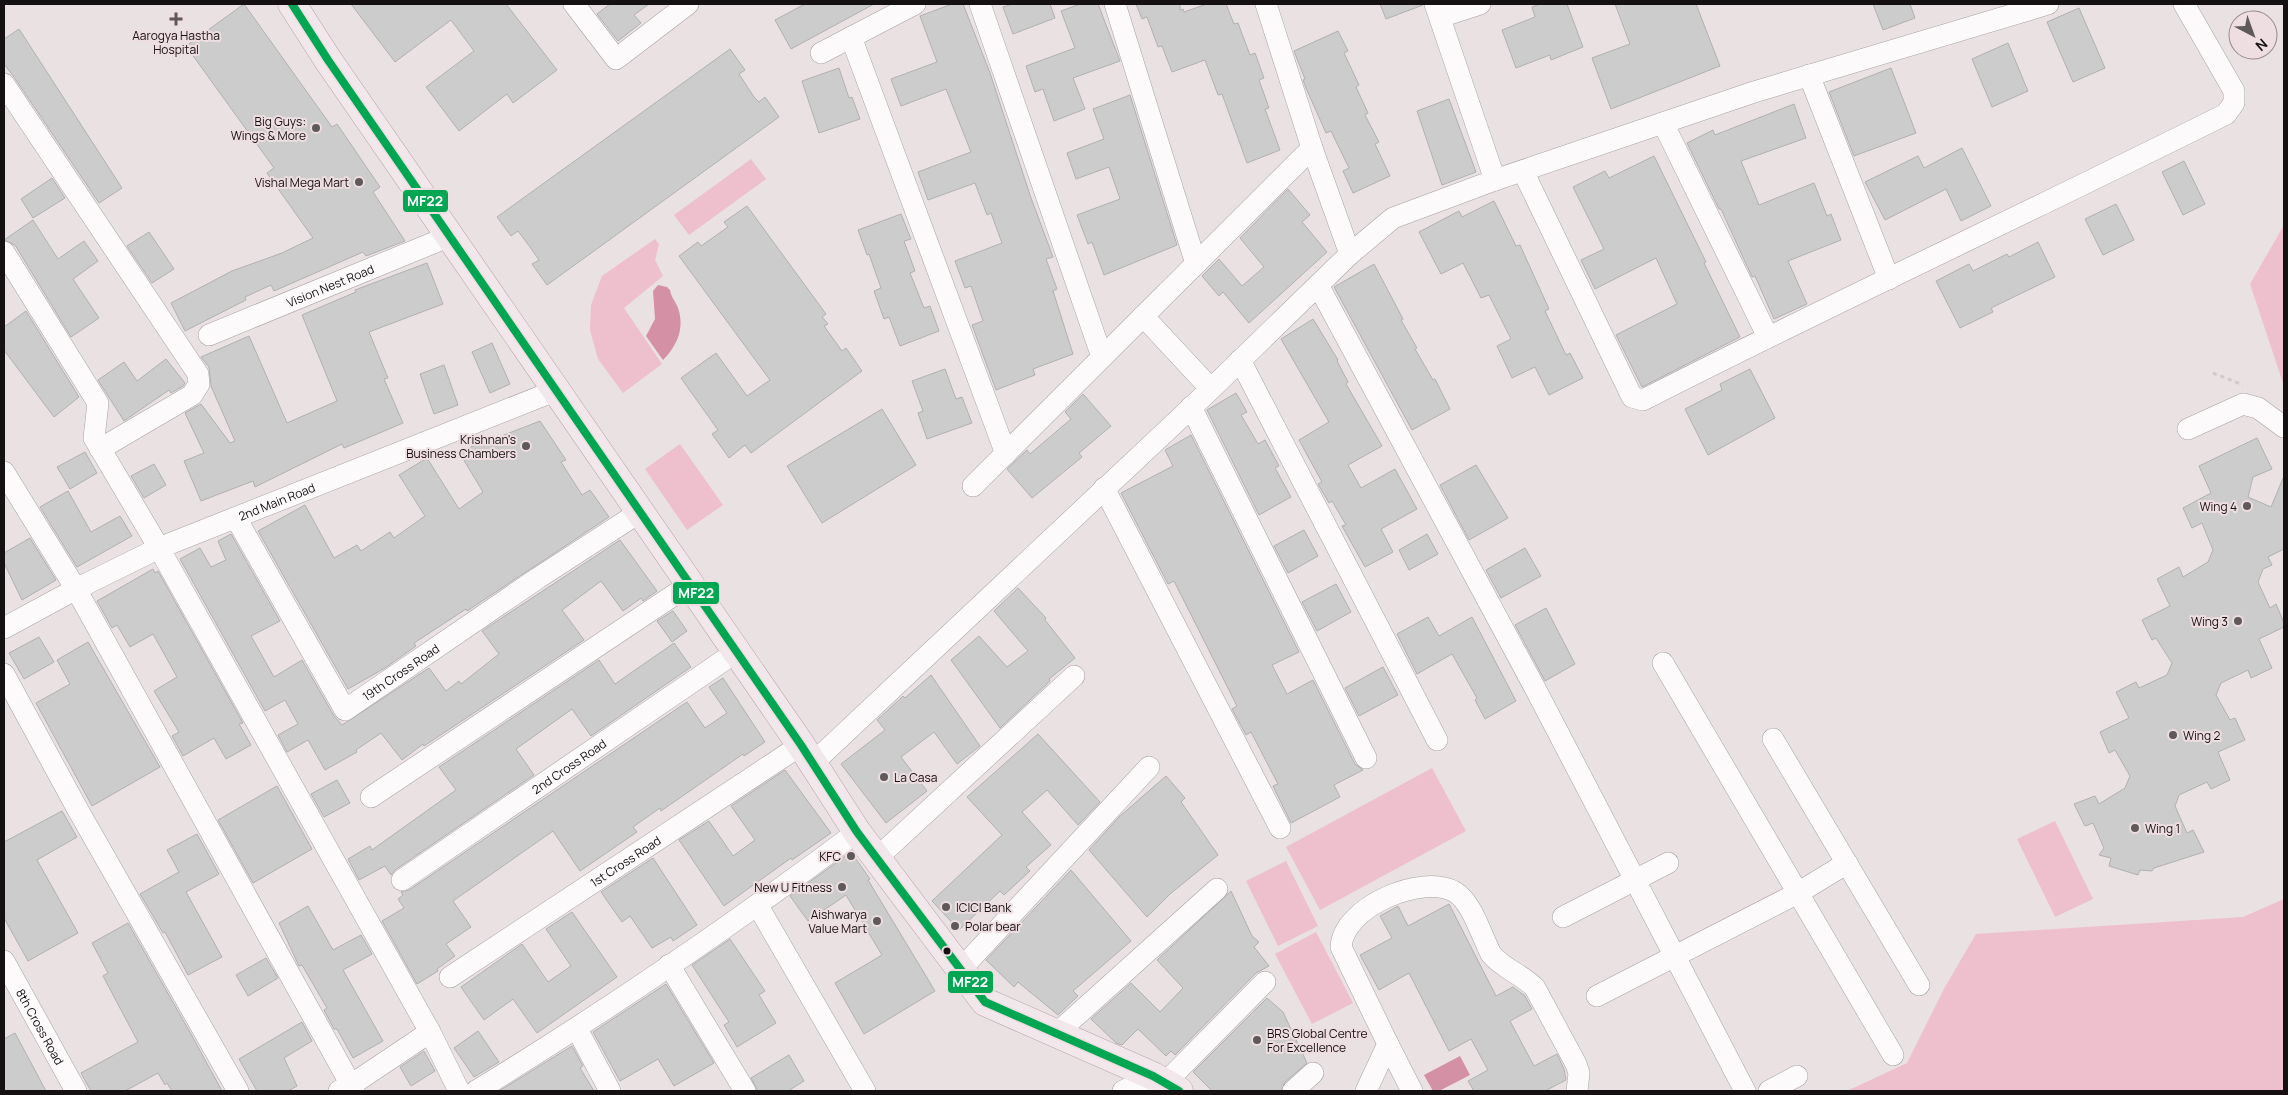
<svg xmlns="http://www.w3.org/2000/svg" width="2288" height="1095" viewBox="0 0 2288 1095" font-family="Manrope,sans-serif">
<rect width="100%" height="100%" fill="#eae1e3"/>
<path fill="#eebfcc" d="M751,159l15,20 -77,56 -15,-20z
M2284,225v161l-34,-102z
M655,239l4,5 -4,16 8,16 -39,32 38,56 -39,29 -25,-34 -8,-29 1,-25 11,-29z
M680,444l43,61 -36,25 -42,-61z
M1432,768l34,63 -146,79 -34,-63z
M2055,821l38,78 -38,18 -38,-78z
M1286,861l32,65 -40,20 -32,-65z
M2284,899v192h-437l60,-28 38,-76 31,-53 267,-17z
M1316,932l37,71 -41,21 -37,-70z"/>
<path fill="#d490a5" d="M658,285l9,2 3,3c1,7 6,12 8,18 7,20 -1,38 -15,52l-17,-24 9,-17 -2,-28z
M1460,1056l10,19 -31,16h-6l-9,-16z"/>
<path fill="#cdcccc" stroke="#b1b0b0" d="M244,4l88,123 5,-3 43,63 -7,5 32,49 -39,15 -3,-4 -89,39 -3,-6 -26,12 1,3 -61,31 -14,-28 61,-32 50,-18 31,-15 -46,-65 7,-5 -88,-122z
M351,4h155l51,66 -44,33 -6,-9 -48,37 -33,-44 48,-36 -23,-31 -56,42z
M610,4h39l-15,11 7,8 -23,18 -21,-27z
M805,4h69l-83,45 -16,-29z
M952,4h11l27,69 41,125 22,59 -7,2 11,30 -4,2 20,63 -40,15 2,6 -39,15 -24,-65 11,-4 -12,-35 -6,2 -10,-27 47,-18 -11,-30 -4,2 -12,-32 -47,17 -10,-28 53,-20 -25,-63 -45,17 -10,-27 46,-17 -17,-46z
M1012,4h38l5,14 -42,16 -10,-27z
M1080,4h18l22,57 -47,17 12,31 -31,12 -11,-32 -8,3 -9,-26 49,-18 -14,-37z
M1136,4h44v6l3,-1 1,3 23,-8h19l8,20 4,-1 12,32 5,-2 9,25 -5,2 10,28 -4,1 15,41 -33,13 -25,-69 -4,1 -13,-35 -33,12 -10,-26 -4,1 -11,-30 -5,2z
M1380,4h43v1l-37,14z
M1540,4h27l16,43 -32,13 -1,-5 -34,13 -14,-38 33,-13 -3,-10z
M1615,4h81l24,62 -109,43 -19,-51 38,-14z
M1873,4h37l5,14 -32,12z
M2079,8l26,60 -32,14 -26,-60z
M19,29l103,159 -23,15 -85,-126 -10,-13v-25z
M1338,31l10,20 -4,2 15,32 -3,2 12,26 -3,2 14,27 -4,2 15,32 -37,17 -10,-22 6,-3 -18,-37 -5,2 -20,-45 -3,-8 2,-1 -11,-28z
M2008,43l20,48 -36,16 -20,-48z
M730,49l15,21 -6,4 15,23 5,5 6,-5 14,20 -232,168 -15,-21 7,-4 -9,-13 -12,-16 -7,5 -14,-19z
M839,68l10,30 3,-1 8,22 -41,14 -17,-52z
M1891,68l25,65 -62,23 -25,-64z
M1130,95l47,150 -73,30 -12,-33 -4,2 -11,-29 43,-16 -11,-32 -33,12 -9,-26 37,-14 -11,-30z
M1449,99l27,73 -34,13 -25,-74z
M1794,104l12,34 -65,23 18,44 55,-22 13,33 4,-2 10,26 -53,21 19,43 -33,15 -19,-43 -3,1 -31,-68h-2l-32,-66 26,-13 2,5z
M1962,148l29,58 -30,15 -15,-32 -61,31 -20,-38 53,-26 6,12z
M1654,156l52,106 -2,1 36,74 -98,50 -26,-52 61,-31 -21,-46 -61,31 -14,-29 23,-11 -31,-62 32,-16 4,7z
M2184,161l21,43 -22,11 -21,-43z
M52,178l13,20 -32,20 -12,-19z
M1288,189l22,26 -8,7 25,30 -78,71 -26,-31 -4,4 -17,-20 17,-17 23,27 22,-19 -24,-29z
M1494,201l22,45 4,-1 29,64 -4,2 21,44 4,-2 13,25 -34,17 -14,-28 -23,11 -15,-32 14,-7 -22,-44 -8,3 -18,-35 -22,11 -22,-42 40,-21 3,6z
M2116,204l18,36 -31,15 -18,-36z
M747,206l79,108 -4,3 6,7 -4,2 18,25 4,-3 16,23 -111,82 -6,-8 -16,13 -17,-24 6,-4 -37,-52 35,-25 31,43 23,-16 -91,-124 19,-14 3,4 27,-19 -4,-5z
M901,214l10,25 -7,2 11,30 -5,2 14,35 6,-2 9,25 -39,15 -11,-29 -5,2 -10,-28 7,-3 -12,-34 -2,1 -9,-25z
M33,220l25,39 26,-18 14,20 -25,18 26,39 -28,19 -56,-92 -11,-5z
M149,232l25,37 -22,14 -25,-37z
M2038,242l17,35 -64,31 2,4 -33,16 -24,-47 33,-17 4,7 34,-17 2,3z
M427,263l16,41 -74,28 19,46 -4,1 19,44 -59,25 -2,-4 -87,43 -2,-6 -52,20 -17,-40 20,-8 -19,-40 16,-9 29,39 5,-2 -24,-55 -2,-19 -8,-10 48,-21 38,87 50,-22 -35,-86 54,-23 -1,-2z
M1374,264l29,55 -2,1 16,28 -2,1 18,31 2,-1 15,30 -38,21 -78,-143z
M26,311l53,86 -25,20 -50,-67v-23z
M1313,319l25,41 -1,1 11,21 -2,2 36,62 -34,19 13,23 34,-19 22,40 -36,20 12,23 -28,15 -23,-41 4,-1 -14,-24 -3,2 -11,-19 4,-2 -23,-42 30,-18 -48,-83z
M492,343l18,41 -20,9 -18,-41z
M166,359l19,24 -2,3 -12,7 -2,-3 -45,31 -26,-41 26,-18 13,19z
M444,365l14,40 -24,9 -14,-40z
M945,369l11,30 6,-2 10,26 -45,16 -9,-26 5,-2 -11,-30z
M1750,369l25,49 -67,37 -23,-46 37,-19 -2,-6z
M1236,393l11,19 -6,3 17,29 7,-4 14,26 -4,2 16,29 -32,18 -52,-105z
M1083,394l28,32 -32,27 3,4 -50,41 -25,-29 20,-19 3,4 41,-35 -6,-7z
M882,409l34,56 -94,58 -35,-57z
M540,421l26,39 -5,2 21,33 8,-5 19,27 -142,94 -1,-2 -52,34 2,3 -31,22 -37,21 -90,-158 47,-26 29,53 23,-13 4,6 29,-19 4,6 31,-22 -26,-41 28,-17 32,51 24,-17 -24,-40 26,-11 1,1z
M1191,435l108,217 -27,13 15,29 26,-14 42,84 8,6 -29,15 6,12 -49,26 -18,-37 5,-2 -27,-52 -5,3 -14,-26 5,-3 -63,-125 -6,3 -47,-91 52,-27 -8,-16z
M2257,438l15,31 -19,8 -5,20 23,10 13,-31v73l-16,8 4,8 -9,4 -5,13 12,26 6,-4 8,19v4l-25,12 13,29 -21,10 -3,-8 -27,13 -5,12 14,25 5,-2 10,22 -27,12 12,28 -19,9 -4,-7 -28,13 -2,6 -2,5 12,27 6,-3 11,22 -50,16 -2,3 -12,-1 -2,5 -29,-9 2,-8 -12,-3 5,-7 -11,-25 -8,3 -11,-22 21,-8 4,8 26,-16 5,-12 -15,-26 -6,3 -9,-21 29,-14 -13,-26 20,-10 3,6 28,-13 5,-12 -16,-25 -4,2 -10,-20 28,-14 -13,-27 22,-12 4,10 25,-15 5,-12 -11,-27 -10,5 -9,-20 28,-15 -12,-27z
M85,452l12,21 -27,16 -13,-22z
M154,464l12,21 -22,13 -13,-22z
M1476,465l32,53 -39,22 -29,-55z
M68,491l23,41 29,-16 12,20 -55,31 -37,-60z
M1304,530l14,26 -30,17 -14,-27z
M231,534l49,87 -29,15 23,41 28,-17 32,56 8,9 87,-57 17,23 13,-10 2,3 38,-30 -17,-23 138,-91 37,51 -14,10 -2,-3 -18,13 -22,-30 -39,29 22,30 -160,106 -1,-2 -21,16 -21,-27 -25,17 1,2 -32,18 -17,-30 -21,12 -9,-17 20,-11 -13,-24 -20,11 -85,-152 20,-11 11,19 15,-7 -8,-19z
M1427,534l11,20 -29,16 -10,-20z
M30,538l26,42 -34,20 -18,-37v-10z
M1525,548l16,28 -40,22 -15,-28z
M153,569l2,4 3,-2 85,152 -4,1 12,21 -25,14 -12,-21 -31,18 -11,-20 7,-4 -25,-41 23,-14 -24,-43 -23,13 -13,-22 -5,3 -15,-27z
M1336,584l15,28 -34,19 -15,-29z
M1018,588l28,30 -1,2 30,38 -26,21 1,2 -50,47 -49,-68 28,-24 28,31 21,-16 -34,-40z
M1546,608l29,56 -30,17 -30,-56z
M673,611l14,20 -15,11 -15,-21z
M1428,617l11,19 33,-19 44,84 -31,18 -10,-19 2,-2 -25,-44 -35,20 -20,-40z
M39,637l15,25 -30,17 -15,-26z
M88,642l72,125 -68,39 -56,-103 34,-19 -13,-24z
M674,643l17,24 -100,69 -19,-27 -56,40 18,26 -139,95 -4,5 -6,-9 -26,14 -11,-21 22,-13 2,4 84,-60 -17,-23 160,-107 16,24z
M1383,667l15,28 -39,21 -14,-28z
M931,675l49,71 -23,18 -23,-32 -33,25 26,34 -41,32 -45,-59 44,-34 -8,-10 23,-21 3,-3 2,2z
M723,678l42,64 -21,14 -1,-2 -82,57 -1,-3 -27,19 4,5 -57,39 -27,-40 -100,70 18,26 -25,17 9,12 -18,13 1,2 -21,13 -35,-63 22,-13 -6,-9 5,-4 -2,-3 8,-2 278,-188 18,26 22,-15 -18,-26z
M1038,734l62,68 -22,23 -31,-35 -25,22 29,33 -25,22 4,4 -26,24 -4,-4 -41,39 -27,-29 70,-66 -35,-38z
M785,770l46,63 -39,27 -1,-2 -67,48 -45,-66 30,-19 24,35 22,-16 -24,-34z
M1166,776l19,22 -4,4 37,53 -48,39 -23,23 -58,-67 30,-33z
M337,780l13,23 -26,14 -13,-23z
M277,786l35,63 -59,34 -35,-63z
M62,811l15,26 -40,23 41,73 -50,28 -24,-43v-76z
M197,834l22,40 -33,18 36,65 -34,18 -23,-43 -2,1 -23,-39 39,-22 -12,-22z
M851,852l19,27 -2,1 67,111 -71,43 -29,-51 47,-28 -36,-60 -38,26 -18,-25z
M653,858l44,67 -24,16 -2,-4 -19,11 -22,-32 -8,6 -21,-30z
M1071,870l60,71 -58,50 5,5 -20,19 -40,-33 -4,5 -28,-27z
M1231,891l21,45 7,6 -5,5 15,19 -13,7 -81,82 -4,-4 -5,5 -28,-27 -16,16 -6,-2 -25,-24 40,-36 29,29 23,-24 -26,-28z
M1449,904l47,92 17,-9 12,9 7,13 -22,12 24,45 23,-12 7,15 2,11 -21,11h-71l-6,-10 20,-11 -17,-31 -22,12 -40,-78 -30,17 -19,-35 32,-17 -12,-22 18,-10 10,20z
M308,906l25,44 28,-15 11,19 -29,16 40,71 -30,17 -16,-29h-3l-10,-19 3,-2 -25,-43 -3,1 -20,-43z
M572,912l45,65 -80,56 -24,-34 -29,21 -23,-33 61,-43 26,38 23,-16 -25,-37z
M128,923l63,111 31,57h-50l-5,-8 -2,2 -7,-12 -33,18h-34l-10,-18 57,-31 -35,-66 5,-3 -16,-30z
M730,939l35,52 -6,4 17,28 -39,24 -13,-22 5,-3 -37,-57z
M266,958l12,20 -30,18 -12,-21z
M666,984l48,79 -40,23 -16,-27 -38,22 -27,-49z
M1267,998l16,14 24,51 -22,19 -4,9h-69l-19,-19z
M302,1022l10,19 -28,17 13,28 -9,5h-31l-18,-32z
M478,1031l21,31 -25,15 -20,-29z
M15,1033l15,28 16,30h-42v-52z
M572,1046l11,20 -3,2 14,23h-95z
M424,1051l11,20 -24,15 -11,-19z
M789,1055l15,26 -16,10h-30l-7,-13z"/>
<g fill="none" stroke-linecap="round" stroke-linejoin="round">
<g stroke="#a7a1a2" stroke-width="22">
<g id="minor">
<path d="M574,4l42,55 72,-55"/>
<path d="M980,4l122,353"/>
<path d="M1115,4l81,260"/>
<path d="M1266,4l46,144 38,106"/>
<path d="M1435,4l60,176"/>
<path d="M1440,17l40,-13"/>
<path d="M851,37l155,417"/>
<path d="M821,53l94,-49"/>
<path d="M1809,75l80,204"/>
<path d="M4,84l194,290 1,10 -7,11 -92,54"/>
<path d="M1663,123l105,214"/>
<path d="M1523,171l109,226 11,3c192,-98 389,-189 583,-286l8,-11v-12l-50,-87"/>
<path d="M4,252l94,151 -4,35 65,110 271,484 29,59"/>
<path d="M1318,285l218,405 209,401"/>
<path d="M1143,316l68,73"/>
<path id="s1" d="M209,335l241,-99"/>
<path d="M1240,360l197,380"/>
<path d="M1191,407l175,351"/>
<path d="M2188,429l55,-25 15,4 26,19"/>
<path d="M4,472l72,117 275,496 -12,6"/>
<path d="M973,486l339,-338"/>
<path d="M1104,488l176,340"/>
<path id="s2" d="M236,518l109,192 193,-132 102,-66"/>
<path id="s3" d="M4,628l72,-39 83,-41 398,-158"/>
<path d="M1663,663l230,392"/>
<path d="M4,674l74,136 160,281"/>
<path d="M1773,739l146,246"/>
<path d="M813,763l398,-374 139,-135 43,-36 102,-38 259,-88 294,-88"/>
<path d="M371,797l318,-212"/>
<path d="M877,858l197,-182"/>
<path id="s4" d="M402,880l334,-228"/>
<path d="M758,906l107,185"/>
<path d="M1563,917l105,-54"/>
<path id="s5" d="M4,961l72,130"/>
<path d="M669,965l76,126"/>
<path d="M961,969l188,-202"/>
<path id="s6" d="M450,977l351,-232"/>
<path d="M1597,996l201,-103 49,-30"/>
<path d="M577,1029l33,62"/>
<path d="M1057,1033l160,-144"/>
<path d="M1388,1044l24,47"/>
<path d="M1165,1083l100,-101"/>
<path d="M354,1091l-3,-6 79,-53"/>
<path d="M476,1091c131,-80 258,-167 381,-259"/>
<path d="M1123,1091l30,-15"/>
<path d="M1293,1091l20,-18"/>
<path d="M1366,1091l22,-47 -47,-97c2,-40 81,-74 114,-55 17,10 27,45 36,62 12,15 31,20 44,34l41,76 3,9 -2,18"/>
<path d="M1769,1091l28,-15"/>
</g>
</g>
<g stroke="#b6a2a8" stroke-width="29">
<path id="major" d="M292,4l36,56 473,685 56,87 128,170 168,74 26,15"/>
</g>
<path stroke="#cdcbcb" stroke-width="3" stroke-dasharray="4 4" stroke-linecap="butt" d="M2213,373l30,12"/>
<use href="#minor" stroke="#fcfafb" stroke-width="21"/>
<use href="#major" stroke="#f2e7eb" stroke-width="28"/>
<g stroke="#eedde1" stroke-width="11">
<path id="bus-1" d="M292,4l36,56 473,685 56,87 128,170 168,74 26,15"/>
</g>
<use href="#bus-1" stroke="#00a651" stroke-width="8"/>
</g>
<g fill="#60595a" stroke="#eedde1" stroke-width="2">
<path d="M173.5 11.5h5v5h5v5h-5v5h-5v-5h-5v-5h5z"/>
<circle cx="316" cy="128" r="5"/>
<circle cx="359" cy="182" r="5"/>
<circle cx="526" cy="446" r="5"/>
<circle cx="2247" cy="506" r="5"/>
<circle cx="2238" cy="621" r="5"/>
<circle cx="2173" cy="735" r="5"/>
<circle cx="884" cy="777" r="5"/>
<circle cx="2135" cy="828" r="5"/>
<circle cx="851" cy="856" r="5"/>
<circle cx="842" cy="887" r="5"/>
<circle cx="946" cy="907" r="5"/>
<circle cx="877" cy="921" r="5"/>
<circle cx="955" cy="926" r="5"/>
<circle cx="1257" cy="1040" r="5"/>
</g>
<circle fill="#151011" stroke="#eedde1" stroke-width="2" cx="947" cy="951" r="4.5"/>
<g text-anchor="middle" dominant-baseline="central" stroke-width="4" stroke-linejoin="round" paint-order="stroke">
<g font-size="12" fill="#151011" stroke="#eedde1" text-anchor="end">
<text x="176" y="35" text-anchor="middle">Aarogya Hastha<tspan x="176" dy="14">Hospital</tspan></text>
<text x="306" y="121">Big Guys:<tspan x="306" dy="14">Wings &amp; More</tspan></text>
<text x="349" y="182">Vishal Mega Mart</text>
<text x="516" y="439">Krishnan's<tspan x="516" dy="14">Business Chambers</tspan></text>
<text x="2237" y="506">Wing 4</text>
<text x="2228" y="621">Wing 3</text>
<text x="2183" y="735" text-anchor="start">Wing 2</text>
<text x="894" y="777" text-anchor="start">La Casa</text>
<text x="2145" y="828" text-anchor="start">Wing 1</text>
<text x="841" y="856">KFC</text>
<text x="832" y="887">New U Fitness</text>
<text x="956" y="907" text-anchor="start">ICICI Bank</text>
<text x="867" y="914">Aishwarya<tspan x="867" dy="14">Value Mart</tspan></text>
<text x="965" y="926" text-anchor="start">Polar bear</text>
<text x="1267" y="1033" text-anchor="start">BRS Global Centre<tspan x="1267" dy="14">For Excellence</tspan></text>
</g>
<g font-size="12" fill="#151011" stroke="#eedde1">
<text stroke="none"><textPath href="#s1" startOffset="131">Vision Nest Road</textPath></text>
<text stroke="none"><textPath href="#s3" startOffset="301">2nd Main Road</textPath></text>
<text stroke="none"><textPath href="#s2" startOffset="288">19th Cross Road</textPath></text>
<text stroke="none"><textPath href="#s4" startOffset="202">2nd Cross Road</textPath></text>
<text stroke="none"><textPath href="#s6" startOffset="210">1st Cross Road</textPath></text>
<text stroke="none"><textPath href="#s5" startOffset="75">8th Cross Road</textPath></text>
</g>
</g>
<g stroke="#eedde1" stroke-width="2">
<rect x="402" y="189" width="47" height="24" rx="5" fill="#00a651"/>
<rect x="672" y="581" width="48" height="24" rx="5" fill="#00a651"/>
<rect x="947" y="970" width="47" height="24" rx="5" fill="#00a651"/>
</g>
<g font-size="14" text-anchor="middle" font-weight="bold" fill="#fff">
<text x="425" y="206">MF22</text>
<text x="696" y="598">MF22</text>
<text x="970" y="987">MF22</text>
</g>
<rect width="2288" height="1095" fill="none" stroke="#151011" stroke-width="10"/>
<g transform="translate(2253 35) rotate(139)"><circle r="24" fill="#eedde1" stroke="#978b8e"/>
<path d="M0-4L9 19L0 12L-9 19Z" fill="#60595a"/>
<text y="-8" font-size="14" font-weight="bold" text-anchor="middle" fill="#151011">N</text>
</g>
</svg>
